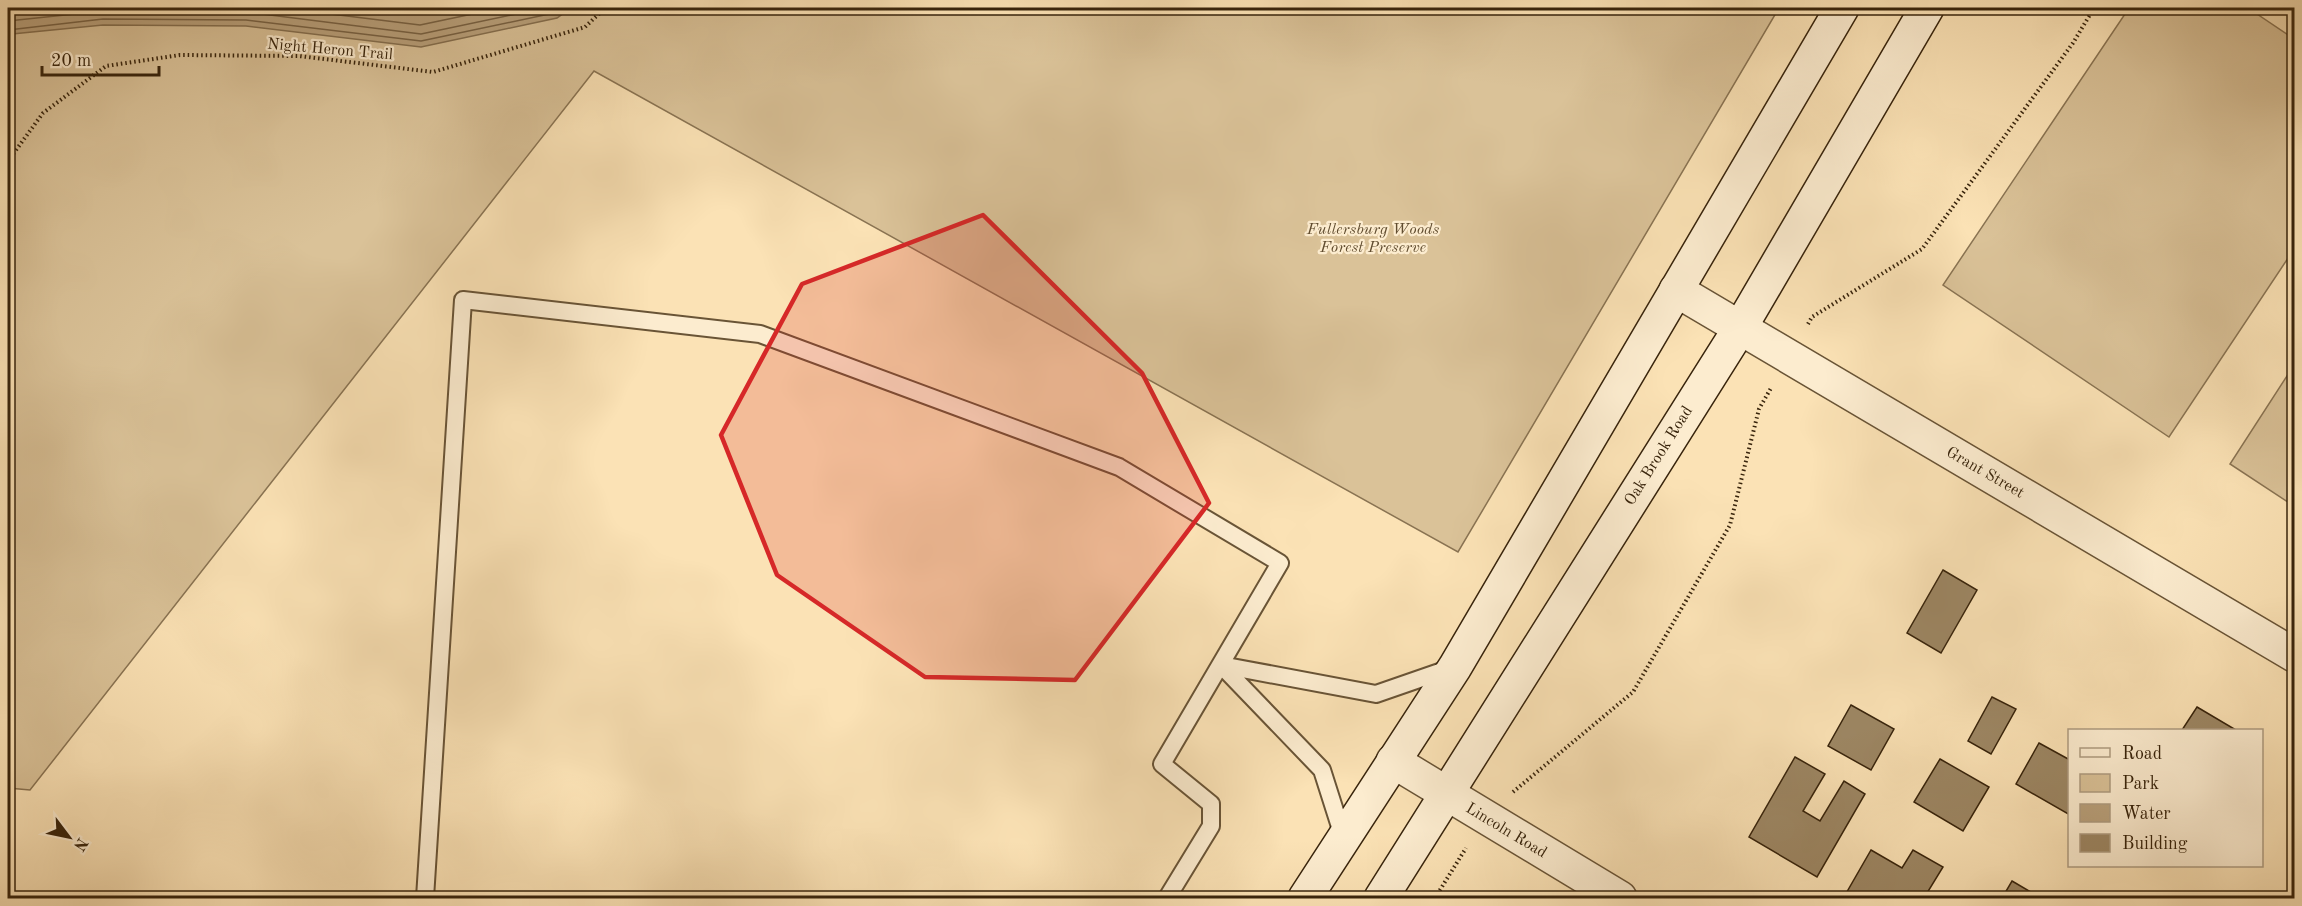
<svg xmlns="http://www.w3.org/2000/svg" width="2302" height="906" viewBox="0 0 2302 906" font-family="'Old Standard TT',serif">
<rect width="100%" height="100%" fill="#fbe2b5"/>
<filter id="stains"><feTurbulence type="fractalNoise" baseFrequency=".00333" numOctaves="4"/><feColorMatrix values="0 0 0 0 .2 0 0 0 0 .09 0 0 0 0 .02 0 0 0 .5 -.17"/></filter>
<radialGradient id="worn" r=".72"><stop offset=".6" stop-color="#630" stop-opacity="0"/><stop offset="1" stop-color="#630" stop-opacity=".3"/></radialGradient>
<path fill="#dac298" stroke="#897352" stroke-width="1.5" d="M8,8h1771l-321,544 -864,-481 -564,719 -22,-2z
M2129,8h119l46,31v210l-125,188 -226,-152z
M2294,365v141l-64,-42z"/>
<path fill="#b9a17c" stroke="#856f4f" stroke-width="1.5" d="M8,8h563l-14,10 -136,29 -175,-21 -143,-1 -91,9 -4,5z"/>
<g fill="none" stroke-linecap="round" stroke-linejoin="round">
<path stroke="#786244" stroke-width="1.5" d="M282,8l138,17 81,-17
M8,21l95,-10 143,1 175,22 123,-26
M8,30l95,-11 143,1 175,21 133,-28 8,-5"/>
</g>
<path fill="#9d8764" stroke="#38240c" stroke-width="1.5" d="M1943,570l34,20 -36,63 -34,-20z
M1992,697l24,12 -25,45 -23,-13z
M1851,705l43,24 -23,41 -43,-24z
M2197,707l39,23h-54z
M2039,743l31,17v55l-54,-31z
M1795,757l30,17 -22,37 17,10 24,-40 21,13 -48,83 -68,-40z
M1940,759l49,28 -26,44 -49,-29z
M1871,850l31,18 11,-18 30,17 -19,31h-78l-2,-1z
M2012,881l29,17h-39z"/>
<g fill="none" stroke-linecap="round" stroke-linejoin="round">
<g stroke="#695436" stroke-width="20">
<path id="lane" d="M1343,836l-21,-66 -101,-105 155,29 75,-26
M425,898l38,-598 297,34 359,133 161,96 -118,201 49,40v22l-44,72"/>
</g>
<g stroke="#695436" stroke-width="36">
<path id="street" d="M1676,290l618,365
M1393,761l227,137"/>
</g>
<g stroke="#38240c" stroke-width="36">
<path id="secondary" d="M1305,898l150,-231 387,-659
M1381,898l359,-570 187,-320"/>
</g>
<path stroke="#38240c" stroke-width="4" stroke-dasharray="1.5 3" stroke-linecap="butt" d="M8,161l35,-48 63,-47 74,-11 119,1 134,16 152,-45 20,-19
M1808,324l4,-7 110,-68 151,-206 21,-35
M1513,792l120,-100 97,-167 29,-116 12,-21
M1435,898l31,-50"/>
<use href="#lane" stroke="#fceccf" stroke-width="16"/>
<use href="#street" stroke="#fceccf" stroke-width="33"/>
<use href="#secondary" stroke="#fceccf" stroke-width="33"/>
</g>
<path fill="#d62828" fill-opacity="0.2" stroke="#d62828" stroke-width="4.5" stroke-linejoin="round" d="M983,215l159,158 67,130 -134,177 -150,-3 -148,-102 -56,-140 81,-151z"/>
<g text-anchor="middle" dominant-baseline="central" stroke-width="4.5" stroke-linejoin="round" paint-order="stroke">
<g font-size="16" fill="#38240c" stroke="#fceccf">
<text transform="translate(330 50) rotate(5)">Night Heron Trail</text>
<text transform="translate(1659 456) rotate(-58)">Oak Brook Road</text>
<text transform="translate(1985 473) rotate(30)">Grant Street</text>
<text transform="translate(1506 831) rotate(31)">Lincoln Road</text>
</g>
<g font-size="16" font-style="italic" fill="#604c2f" stroke="#fceccf">
<text x="1373" y="230">Fullersburg Woods<tspan x="1373" dy="18">Forest Preserve</tspan></text>
</g>
</g>
<rect width="2302" height="906" fill="none" stroke="#fbe2b5" stroke-width="30"/>
<rect x="9" y="9" width="2284" height="888" fill="none" stroke="#38240c" stroke-width="3"/>
<rect x="15" y="15" width="2272" height="876" fill="none" stroke="#38240c" stroke-width="1.5"/>
<rect x="2068" y="729" width="195" height="138" fill="#fceccf" stroke="#ae9c81" stroke-width="1.5"/>
<rect x="2080" y="748" width="30" height="9" fill="#fceccf" stroke="#ae9c81" stroke-width="1.5"/>
<text x="2122" y="759" font-size="18" fill="#38240c">Road</text>
<rect x="2080" y="774" width="30" height="18" fill="#dac298" stroke="#ae9c81" stroke-width="1.5"/>
<text x="2122" y="789" font-size="18" fill="#38240c">Park</text>
<rect x="2080" y="804" width="30" height="18" fill="#b9a17c" stroke="#ae9c81" stroke-width="1.5"/>
<text x="2122" y="819" font-size="18" fill="#38240c">Water</text>
<rect x="2080" y="834" width="30" height="18" fill="#9d8764" stroke="#ae9c81" stroke-width="1.5"/>
<text x="2122" y="849" font-size="18" fill="#38240c">Building</text>
<g transform="translate(69 837) rotate(122)" stroke="#fceccf" stroke-width="4.5" paint-order="stroke">
<path d="M0-4.5L10 22L0 15L-10 22Z" fill="#38240c"/>
<text y="-9" font-size="16" font-weight="bold" text-anchor="middle" fill="#38240c">N</text>
</g>
<path d="M42 66v9h117v-9" fill="none" stroke="#38240c" stroke-width="3"/>
<text x="51" y="66" font-size="18" fill="#38240c" stroke="#fceccf" stroke-width="4.5" paint-order="stroke">20 m</text>
<rect width="100%" height="100%" filter="url(#stains)"/>
<rect width="100%" height="100%" fill="url(#worn)"/>
</svg>
